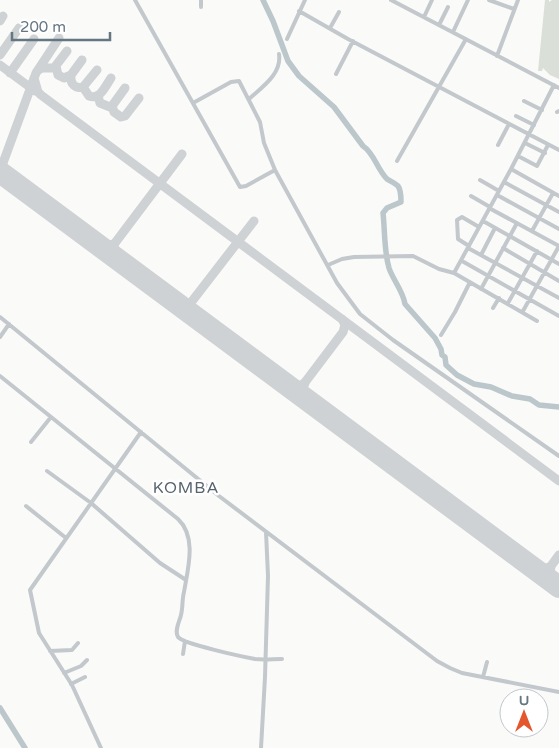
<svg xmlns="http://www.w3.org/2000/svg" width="559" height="748" viewBox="0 0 559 748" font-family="'Varela Round',sans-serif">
<rect width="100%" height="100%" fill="#fafaf8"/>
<path fill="#dadfd7" d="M545,0h4v2l3,-2h7v79l-9,-4 -7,-7 -1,3h-4z"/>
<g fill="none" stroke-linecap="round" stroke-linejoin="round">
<path stroke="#bbc7cb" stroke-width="5.5" d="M263,0l10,21 15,40 11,15 35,31 29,39c11,7 14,23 24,33 3,2 8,4 11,7 3,4 3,11 3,16l-14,6 -4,5c2,18 1,38 6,55 4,12 14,23 16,36l30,34 6,11 1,6 3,2 1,8 11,10 17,9 17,3 21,9 18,3 9,6 20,2
M0,708l25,40"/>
<path stroke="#ced2d4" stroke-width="9" d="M0,21l3,-5
M0,55l19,-27
M0,65l35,26
M56,66l2,9 6,3 7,-3 11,-15
M37,71l5,-3h12l13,-17
M10,73l24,-34
M71,75c-1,9 4,14 12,12l14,-17
M34,78l4,14 3,3 518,386
M83,87l6,9c11,4 16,-9 22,-18
M98,96l2,7 10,4 2,-1 13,-18
M112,106l2,6 7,5 4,-1 14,-18
M10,179l-7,-8v-8l33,-90 23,-35
M98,244l9,3 8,-4
M117,258l-4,-9 2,-6 67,-89
M186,309l68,-88
M279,379c10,6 18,12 27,2l-4,9 3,7 5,5
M306,381l37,-49 2,-7 -3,-6
M551,566l8,-11
M534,568l8,2 9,-4 -1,8 3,8"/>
<path stroke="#ced2d4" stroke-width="22" d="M0,172l559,415"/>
<path stroke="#c3c8cc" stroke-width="4" d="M135,0l105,187 6,-1 29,-16
M201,0v7
M391,0l168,88
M489,0l25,9
M299,11l49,28 211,111
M424,17l8,-17
M439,25l9,-18
M330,28l9,-16
M453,32l15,-32
M287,39l18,-39
M497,56l21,-56
M336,74l17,-33
M249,99c13,-12 33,-25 30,-45
M524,101l18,9
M193,103l38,-21 8,-1 21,41 4,21 11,27 62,113 23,31 33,26 166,116
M557,112l2,-1
M516,116l18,9
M525,143l20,10
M498,145l11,-21
M518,156l19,10 11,-21
M397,161l69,-122
M511,169l48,27
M480,180l19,11
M504,182l55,30
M497,195l62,34
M471,196l19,11
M489,208l70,38
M483,221l76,43
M532,231l21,-38
M469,246l-11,-7 -1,-19 5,-3 17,10
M468,248l91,50
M503,248l56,33
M481,255l14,-27
M462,261l97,55
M328,265l14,-6 12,-2 59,-1 26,13 15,4 83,48
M454,273l57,-104 43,-84
M481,289l36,-66
M508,303l29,-52
M493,308l6,-10
M523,311l36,-65
M0,317l219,179 218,165 13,7 12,5 97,19
M441,335l14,-23 15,-30
M0,337l9,-13
M0,376l178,143c19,18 10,49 6,73 -2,7 -1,15 -3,23 -1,5 -7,16 -3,22 5,7 66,20 77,22 9,1 18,0 27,0
M31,442l20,-25
M47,471l44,32 69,60 26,17
M26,506l40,32
M50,651l22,-1 6,-7
M183,654l2,-13
M64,673l17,-7 6,-6
M483,677l4,-15
M71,684l14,-7
M101,748l-29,-63 -33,-52 -9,-43 111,-158
M261,748l4,-71 3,-101 -2,-44"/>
</g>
<g text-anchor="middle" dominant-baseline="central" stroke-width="5" stroke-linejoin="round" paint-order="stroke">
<g font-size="16" letter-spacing="1" fill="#57646e" stroke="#fff">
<text x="186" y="488">KOMBA</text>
</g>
</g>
<g transform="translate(524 713)"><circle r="24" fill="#ffffff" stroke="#c1c8cd"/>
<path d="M0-4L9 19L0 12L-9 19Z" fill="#e4572e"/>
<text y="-8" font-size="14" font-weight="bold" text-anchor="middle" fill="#657683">U</text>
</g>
<path d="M12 32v8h98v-8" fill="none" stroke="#657683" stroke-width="2.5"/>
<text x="20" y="32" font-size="15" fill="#657683" stroke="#ffffff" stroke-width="4" paint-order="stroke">200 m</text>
</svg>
